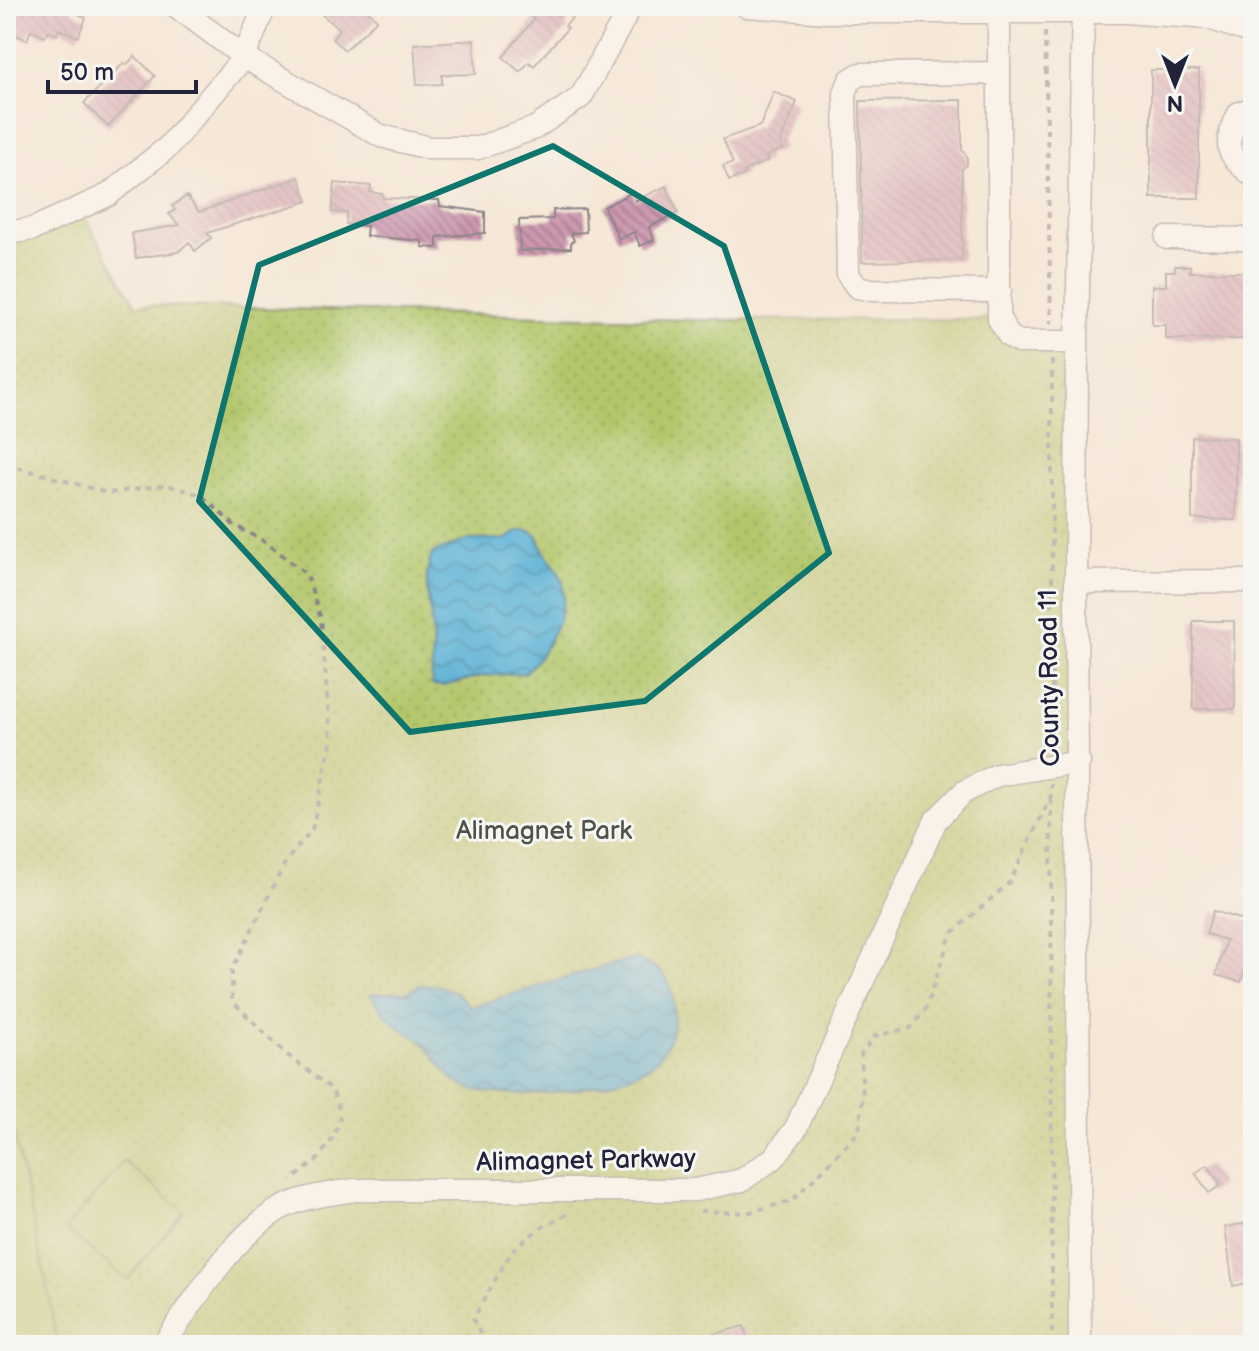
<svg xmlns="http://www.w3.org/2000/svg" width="1259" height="1351" viewBox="0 0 1259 1351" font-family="'Balsamiq Sans',sans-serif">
<defs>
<pattern id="park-dots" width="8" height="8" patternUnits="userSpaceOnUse" patternTransform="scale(2)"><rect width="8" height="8" fill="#b3c669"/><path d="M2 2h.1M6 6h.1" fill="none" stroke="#9aaa5c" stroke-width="1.8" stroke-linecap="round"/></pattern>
<pattern id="water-waves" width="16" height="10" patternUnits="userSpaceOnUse" patternTransform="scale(2)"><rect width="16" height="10" fill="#55aed3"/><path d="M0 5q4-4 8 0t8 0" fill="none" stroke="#468dac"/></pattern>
<pattern id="building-back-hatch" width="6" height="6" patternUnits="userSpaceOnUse" patternTransform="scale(2)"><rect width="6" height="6" fill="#cd98af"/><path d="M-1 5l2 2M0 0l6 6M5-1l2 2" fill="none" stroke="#a67c90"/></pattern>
</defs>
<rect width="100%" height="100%" fill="#f6f6f2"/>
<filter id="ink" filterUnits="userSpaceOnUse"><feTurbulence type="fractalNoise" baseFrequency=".0125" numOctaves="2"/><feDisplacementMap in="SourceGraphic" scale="16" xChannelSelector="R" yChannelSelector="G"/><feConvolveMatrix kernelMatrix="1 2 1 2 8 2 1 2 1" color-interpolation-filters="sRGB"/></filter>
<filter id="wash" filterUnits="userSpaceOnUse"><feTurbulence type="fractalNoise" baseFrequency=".006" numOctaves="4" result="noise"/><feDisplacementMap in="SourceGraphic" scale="32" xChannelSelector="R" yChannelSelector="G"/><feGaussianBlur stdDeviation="1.8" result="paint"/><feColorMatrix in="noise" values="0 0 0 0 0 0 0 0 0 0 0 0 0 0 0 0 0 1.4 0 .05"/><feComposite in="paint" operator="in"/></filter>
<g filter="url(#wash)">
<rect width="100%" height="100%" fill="#f5e8d7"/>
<path fill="url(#park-dots)" stroke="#6a7452" stroke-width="2" d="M79,208l57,97 554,15 309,-1 10,17 68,6 3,1003h-1074v-1112z"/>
<path fill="#b3c669" stroke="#6a7452" stroke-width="2" d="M6,1097l43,198 8,50h-51z
M124,1161l60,51 -57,68 -61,-51z"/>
<path fill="url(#water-waves)" stroke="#3c6887" stroke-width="2" d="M528,530l10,6c3,16 15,25 22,39 14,29 -14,78 -35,98l-43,3 -39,10 -11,-1c-1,-19 2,-38 0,-57 -2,-28 -11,-49 1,-75l34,-13 39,-1 13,-8z
M635,959c22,6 36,16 38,41 3,23 -1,45 -19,62 -30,28 -165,46 -199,19 -13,-11 -21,-27 -32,-38 -7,-7 -18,-10 -25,-17 -12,-9 -20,-20 -28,-32l38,-2 10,-7h19l19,7 15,15 137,-42z"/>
<g id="blocks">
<path fill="url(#building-back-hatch)" d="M13,6h51l22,12 -8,19 -19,-8 -2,6 -9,-4 -3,6 -14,-7 -4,10 -16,-7 3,-7 -8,-3z
M311,6h53l13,14 -32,30 -13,-11 8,-10z
M519,6h39l14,12 -7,8 3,2 -34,38 -5,-4 -9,10 -17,-15 31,-38z
M474,40l2,34 -34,1v9l-25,1 -3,-41z
M135,56l20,20 -47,51 -24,-24 40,-40 2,2z
M1151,70h48v128h-48z
M774,92l23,10 -17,40 3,7 -17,7 2,5 -24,10 1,3 -16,7 -6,-15 10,-3 -10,-24 37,-13z
M962,100v50l5,6v9l-5,4v91l-100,2 -2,-161z
M299,177l9,24 -101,32 4,5 -16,13 -6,-9 -11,10 -42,6 -4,-25 47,-8 -10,-11 6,-4 -3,-4 15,-10 12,16z
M335,183l36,3 -1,6 13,2v4l56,2 1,6 45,6v21l-48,4v11l-15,-1v-6l-56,-5 1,-10 -21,-2 1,-11 -15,-1z
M666,186l12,27 -29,14 5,13 -14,6 -6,-14 -15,7 -15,-32 30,-16 1,10z
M585,209l1,23 -15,1 3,8 -3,1v6l-51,3 -1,-31 34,-1v-9z
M1175,266h15v6h63v67h-87v-14h-14v-39h14v-15h9z
M1192,437l44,1v82l-44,-1z
M1193,621h41l1,88h-42z
M1213,911l40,12v16l-12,43 -25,-7 10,-35 -20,-6z
M1208,1165l13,20 -12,8 -14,-20z
M1253,1222v60l-20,4 -8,-59z
M744,1326l5,19h-57v-5z"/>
</g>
</g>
<g filter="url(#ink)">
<use href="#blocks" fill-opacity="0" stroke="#8c8589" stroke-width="2"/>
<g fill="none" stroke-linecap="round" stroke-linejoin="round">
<g stroke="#8c8589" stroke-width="25">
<path id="minor" d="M176,6l68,51 137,79 48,12h49l57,-20 46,-31 50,-91
M746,6l81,6h298l84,6 44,15
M999,14v305l10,17 10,6h58
M998,73l-138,1 -10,6 -5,13 3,182 9,12 15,3 128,1
M1253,108l-14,5c-16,33 -14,40 14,63
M6,233l27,-4 75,-34 60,-48 76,-90 21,-51
M1167,238l86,1
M1076,582l177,-1
M163,1345c31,-43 65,-102 110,-132 24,-16 54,-19 82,-23h341l46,-10 32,-22 22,-30 140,-308 28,-28 33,-17 82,-13
M1080,1345l-4,-763 1,-240 6,-336"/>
</g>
<path stroke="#8c8589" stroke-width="4" stroke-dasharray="6 6" stroke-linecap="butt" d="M1045,32l6,292
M1052,360v388
M6,464l102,29 59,-8 34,10 33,30 33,18 40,32 14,44 10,124 -19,87 -26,31 -54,109v31l53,52 47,36 6,16 2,16 -9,20 -13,18 -27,22
M1051,799l1,546
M700,1211l46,2 45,-12 34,-33 34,-37 4,-35 -2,-42 14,-18 36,-8 14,-18 26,-76 59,-52 41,-86v-12
M486,1345l-13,-26 40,-70 26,-20 33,-17"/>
<use href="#minor" stroke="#fff" stroke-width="22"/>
</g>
</g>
<path d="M0 0H1259V1351H0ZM553,146l171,100 105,307 -184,148 -235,31 -211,-231 60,-236z" fill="#f5e8d7" fill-opacity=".55" fill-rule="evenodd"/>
<path fill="none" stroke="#0f766e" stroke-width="6" stroke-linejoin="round" d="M553,146l171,100 105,307 -184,148 -235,31 -211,-231 60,-236z"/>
<g text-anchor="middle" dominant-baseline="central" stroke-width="6" stroke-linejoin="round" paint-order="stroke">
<g font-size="26" fill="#22223b" stroke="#f6f6f2">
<text transform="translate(1050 678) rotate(-91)">County Road 11</text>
<text transform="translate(586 1161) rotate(-1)">Alimagnet Parkway</text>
</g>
<g font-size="26" fill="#4e5349" stroke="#f6f6f2">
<text x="544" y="831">Alimagnet Park</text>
</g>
</g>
<rect width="1259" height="1351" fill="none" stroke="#f6f6f2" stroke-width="32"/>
<g transform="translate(1175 84) rotate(180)" stroke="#f6f6f2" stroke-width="6" paint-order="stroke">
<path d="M0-6L14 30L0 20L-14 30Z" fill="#22223b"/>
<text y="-12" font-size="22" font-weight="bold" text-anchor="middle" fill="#22223b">N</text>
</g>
<path d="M48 80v12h148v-12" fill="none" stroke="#22223b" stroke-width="4"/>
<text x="60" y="80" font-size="24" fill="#22223b" stroke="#f6f6f2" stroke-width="6" paint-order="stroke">50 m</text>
</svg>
